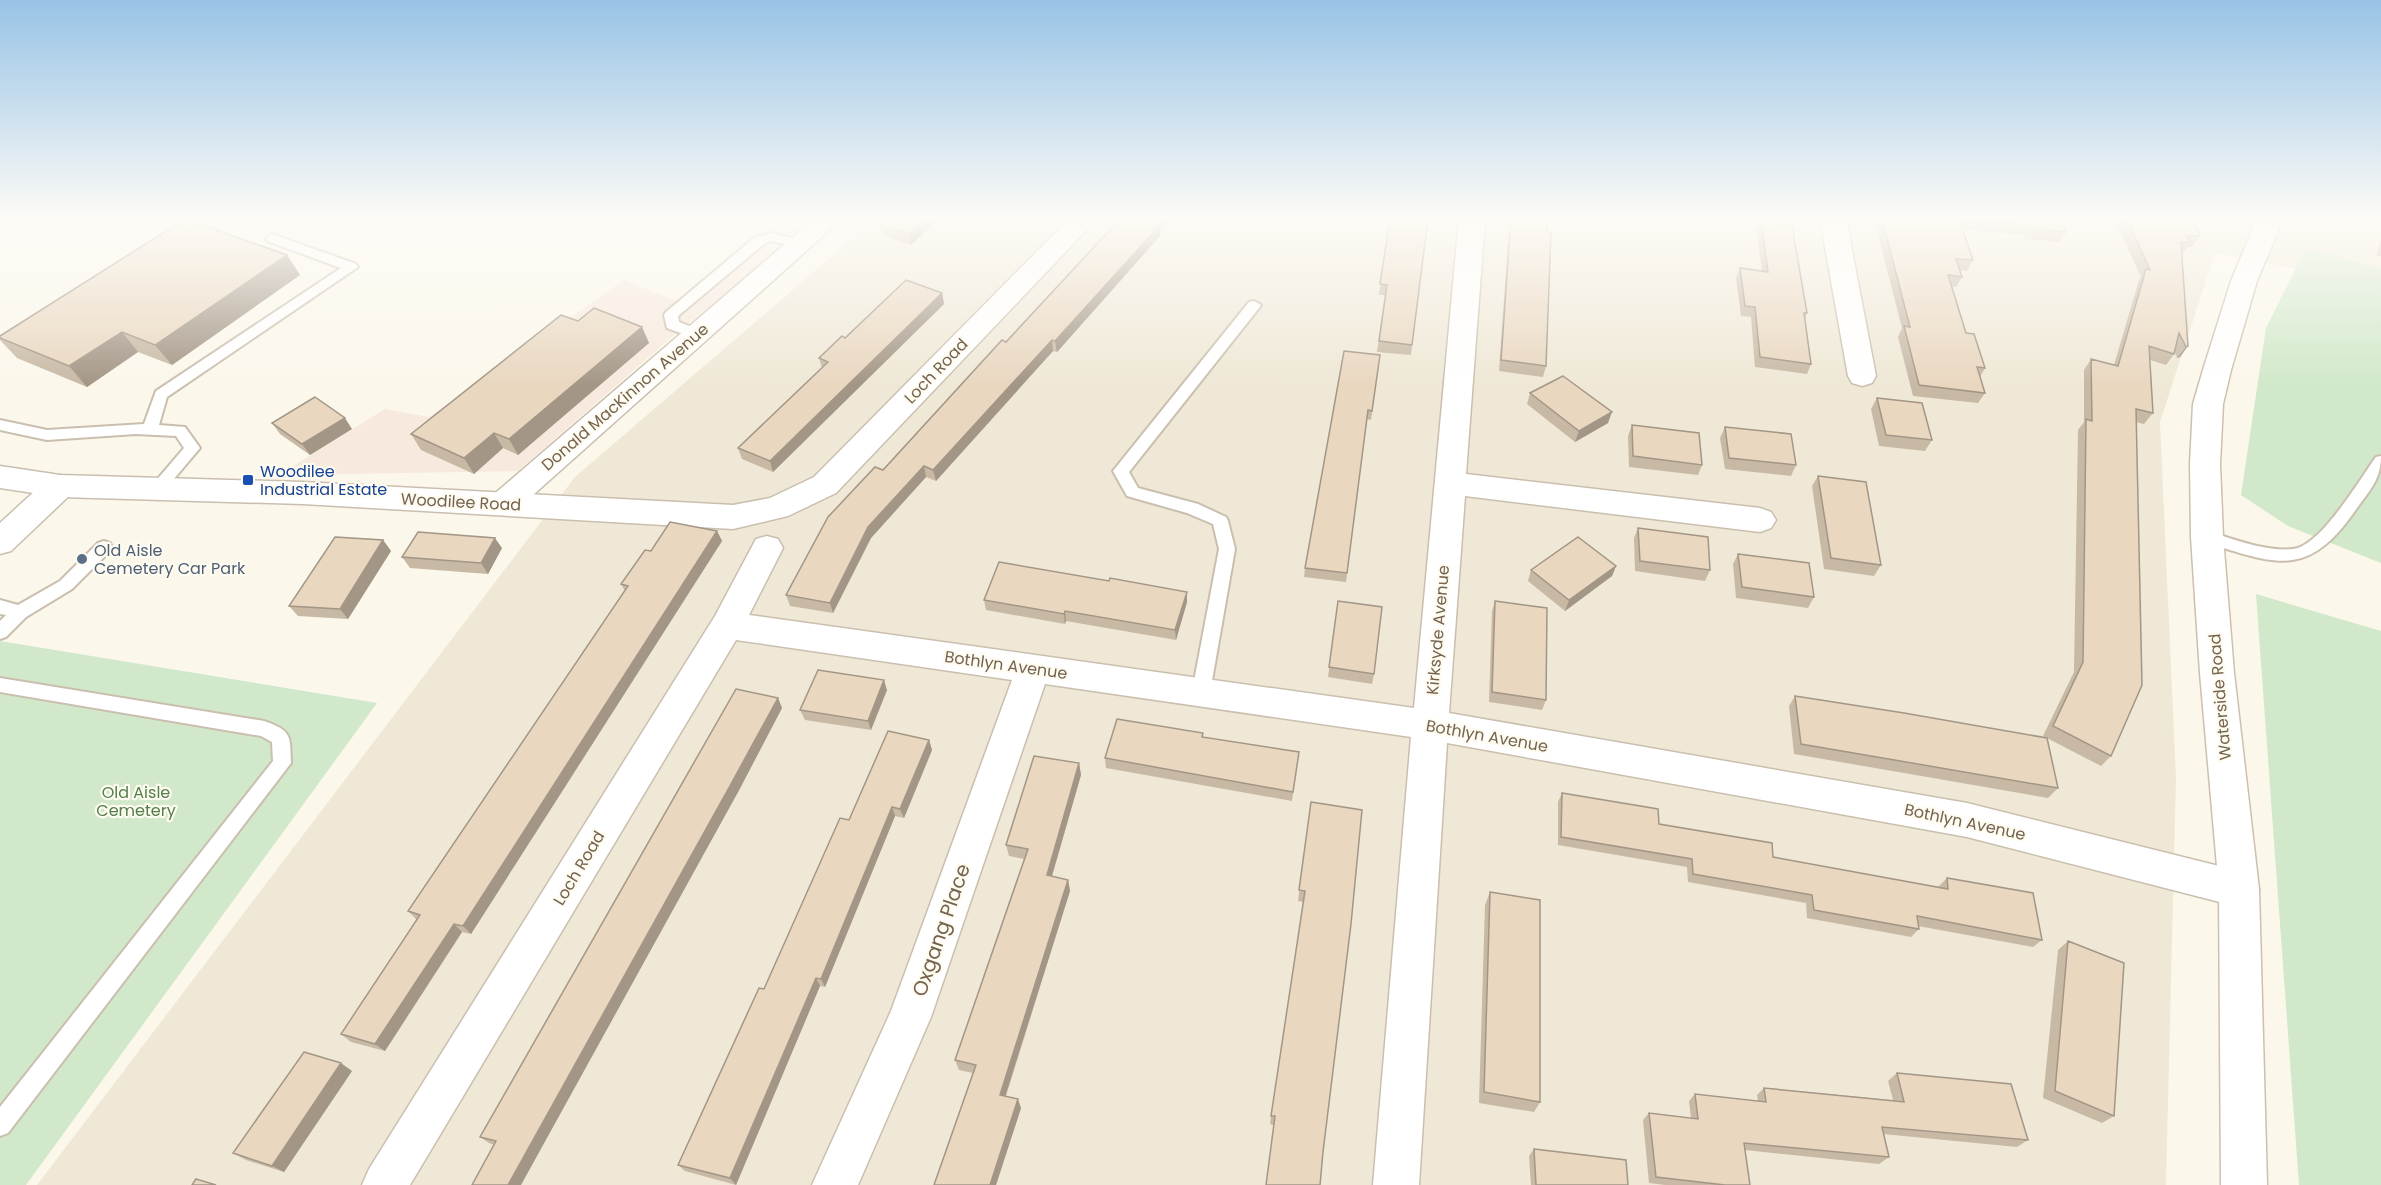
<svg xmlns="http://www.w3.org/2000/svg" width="2381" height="1185" viewBox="0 0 2381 1185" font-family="Poppins,sans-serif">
<rect width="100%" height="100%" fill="#fbf7eb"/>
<path fill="#efe8d7" d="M875,219h1506v66l-166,-32 -55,169 16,356 -10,407h-2129l538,-708z"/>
<path fill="#f7e9dd" d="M769,225l32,8 -126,101 -157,137 -239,4 106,-66 44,8 195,-137 55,22z"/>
<path fill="#d1e8ca" d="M2306,248l75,21v294l-93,-37 -47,-31 25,-167z
M2256,594l125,37v554h-82z
M0,641l377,62 -351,482h-26z"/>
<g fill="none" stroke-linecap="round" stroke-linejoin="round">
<g stroke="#cabfae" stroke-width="4">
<path id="service" d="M771,233l35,8 1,3 -6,4 -29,-7 -8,3 -86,72 1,6 23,9 2,3 -2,3 -5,2 -30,-11 -3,-13 2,-3 88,-74z
M272,234l84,30 2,3 -191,130 -8,28 26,2 15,21 -38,45h-10l-3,-4 35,-41 -8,-12 -40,-2 -89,6 -47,-10v-10l47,10 97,-6 12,-33 185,-123 -74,-27 -1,-3z
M1254,301l7,4 -2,3 -130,164 9,16 60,16 28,13 2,4 7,28 -25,143 -3,5 -6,2 -6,-2 -3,-5 27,-143 -6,-25 -26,-11 -60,-17 -14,-25 136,-169z
M2381,456c0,23 -11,34 -24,52 -50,73 -81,56 -156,33l-2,-4 2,-4 6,-2c27,8 58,21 86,18 28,-3 67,-70 83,-92z
M104,541l6,2 2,4 -2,4 -38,38 -46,28 -20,20 -6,2v-18l6,-6 -6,-1v-14l18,5 42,-24 38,-38z
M0,678l264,43c28,10 26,14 27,42l-283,370 -8,3v-29l273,-346 -1,-19 -11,-6 -261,-44z"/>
</g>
<g stroke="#cabfae" stroke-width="3">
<path id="minor" d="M814,219h28l-328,293 -11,3 -11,-3 -5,-8 5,-8z
M1459,219h26l-19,255 294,34 11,4 5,8 -5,8 -11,4 -295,-36 -16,217 518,90 272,68 14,5 6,13 -6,13 -14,5 -272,-70 -520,-94 -28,442h-46l38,-448 -366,-53 -114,333 -73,168h-46l79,-174 121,-331 -276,-40 -326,545h-48l7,-16 346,-553 41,-77 11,-3 11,3 5,9 -34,67 665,93z
M1820,219h26l30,157 -4,7 -10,3 -10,-3 -4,-7z
M60,475l11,3 4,8 -4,8 -60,57 -11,3v-31l49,-45z"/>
</g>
<g stroke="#cabfae" stroke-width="3">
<path id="tertiary" d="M1069,219h28l-261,274 -48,23 -55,13 -430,-25 -243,-7 -60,-9v-22l60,9 243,7 430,23 37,-7 44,-21z"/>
</g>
<g stroke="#cdc0ad" stroke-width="3">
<path id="secondary" d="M2257,219h26l-26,62 -26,89 -8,34 -3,60 3,73 11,136 25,216 8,296h-46l-2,-296 -19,-216 -9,-136 -1,-73 3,-60 10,-34 28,-89z"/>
</g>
<use href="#service" fill="#fff" fill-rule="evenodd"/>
<use href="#minor" fill="#fff" fill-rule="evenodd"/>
<use href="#tertiary" fill="#fff" fill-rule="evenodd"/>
<use href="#secondary" fill="#fff" fill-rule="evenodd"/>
</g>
<path fill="#c8b9a5" d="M886,219h53l-28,26 -29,-10 -2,-10z
M1390,219l22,126 -1,10 -34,-3 8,-57h-6z
M1505,219h42l-1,147 -3,11 -44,-6 10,-144 -4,-1z
M1760,219h20l27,94 -2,6 6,45 -4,10 -52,-7 -4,-50 -10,-1 -5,-38 4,-10 22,3 -6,-44z
M1874,219h187l6,13 -7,10 -35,-3 -1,-4 -62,-6 11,31 -6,11 -7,-1 2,7 -6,10h-4l14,46 19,35 -5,9 5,16 -7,10 -65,-7 -15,-59 4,-9z
M2119,219h72l9,17 -8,11h-4l-6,7 6,92 -8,11 -3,1 -2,-6 -1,2 -8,11 -16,-5 3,53 -9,11 -8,-2 -25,334 -10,10 -58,-30 31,-64 4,-242 6,-8v-52l7,-11 23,6 25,-85 2,-3 -25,-54z
M1160,231v5l-103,116 -4,-1 -117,130 -10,-4 -55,61 -38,75 -43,-7 -4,-11 97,-125 123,-128z
M2381,241v15l-5,-1z
M300,275l-128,90 -34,-13 -51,35 -70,-29 -17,-18v-4z
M942,293l2,11 -171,168 -31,-13 -4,-11 84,-80 -3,-10 26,-20z
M578,321l64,6 7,16 -131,112 -15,-7 -29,26 -53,-24 -10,-16z
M1380,355l-9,65 -4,-1 -21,163 -42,-5 1,-9z
M1530,393l78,30 -33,19 -48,-38z
M1877,398l55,42 -7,11 -46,-5 -8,-37z
M272,423l80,6 -42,26 -30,-21z
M1632,425l70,40 -4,10 -69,-8 -1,-31z
M1725,427l71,38 -5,11 -66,-7 -5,-31z
M1818,476l63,89 -7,11 -50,-7 -12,-83z
M1638,528l72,42 -5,11 -70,-10 -1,-33z
M717,531l5,10 -251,393 -9,-2 -77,119 -34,-9 -10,-8 76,-114 -9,-9 217,-320 -4,-7 30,-33z
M383,540l8,11 -43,68 -50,-3 -9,-10z
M502,548l-14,26 -78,-6 -8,-11z
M1738,554l76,43 -6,11 -72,-10 -3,-34z
M1616,566l-4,10 -47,35 -37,-30 3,-11z
M1109,581l78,21 -11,38 -110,-19 -1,3 -79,-14 -2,-10z
M1338,601l36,73 -2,10 -44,-7z
M1495,601l51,99 -4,10 -53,-8 3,-91z
M887,690l-16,40 -66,-10 -5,-10z
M1795,696l263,92 -10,10 -254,-44 -5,-48z
M778,698l4,10 -45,86 -243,351 -5,-2 -9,-6z
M1203,733v4l96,15 -7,49 -186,-33 -1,-10z
M929,740l3,10 -28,68 -9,-2 -70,171 -5,-1 -84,199 -51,-14 -7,-6 171,-345z
M1079,763l2,12 -29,101 16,4 2,11 -64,205 15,12 -25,77h-62l39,-112 -14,-3 -4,-10 69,-201 -15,-3 -3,-11z
M1562,793l97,31 114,33 166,30v-1l8,-8 95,62 -9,7 -115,-21 1,3 -8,8 -104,-19 -1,-15 -118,-21 -1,-15 -129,-22v-43z
M1311,802l12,350 -50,-27 -3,-1 33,-222 -5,-1z
M1490,892l50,210 -6,10 -55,-9 6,-198z
M2068,941l46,175 -12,7 -59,-25 15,-148z
M352,1071l-68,101 -38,-12 -13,-7z
M1897,1073l131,67 -11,7 -134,-13 6,23 -10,7 -134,-14 5,35h-85l-16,-2 -6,-63 6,-7 42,5 -2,-17 6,-7 63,7 -1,-6 7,-7 129,12 -5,-19z
M1534,1149l94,36h-97l-2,-29z"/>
<path fill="#a39686" d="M925,219h14l-28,26 -2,-11z
M1161,219h10l-11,12v5l-103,116 -2,-11z
M287,255l13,20 -128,90 -17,-20z
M942,293l2,11 -171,168 -3,-11z
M642,327l7,16 -131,112 -9,-16z
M122,332l16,20 -51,35 -18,-21z
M1052,340l1,11 -117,130 -3,-11z
M2188,346l-8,11 -3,1 9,-11z
M1612,412l-4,11 -33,19 4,-11z
M345,418l7,11 -42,26 -8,-11z
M494,433l9,15 -29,26 -10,-16z
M924,466l2,11 -55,61 -38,75 -3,-10 38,-76z
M717,531l5,10 -251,393 -8,-8z
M495,538l7,10 -14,26 -7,-11z
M383,540l8,11 -43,68 -8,-10z
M1616,566l-4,10 -47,35 4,-11z
M1187,592v10l-11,38 -1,-10z
M1065,611l1,10 -1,3 -1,-10z
M884,680l3,10 -16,40 -3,-9z
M778,698l4,10 -45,86 -216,391h-13z
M929,740l3,10 -28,68 -4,-9z
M1079,763l2,12 -32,111 -2,-11z
M892,807l3,9 -70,171 -4,-8z
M1068,880l2,11 -67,212 -3,-8z
M454,924l8,8 -77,119 -10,-7z
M816,978l4,8 -84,199 -6,-7z
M341,1063l11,8 -68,101 -12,-6z
M1018,1099l3,9 -25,77h-6z"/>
<path fill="#e9d7c0" stroke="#a39686" stroke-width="1.5" d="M185,219l102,36 -132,90 -33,-13 -53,34 -69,-28v-2z
M886,219h39l-16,15 -29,-9z
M1120,219h41l-5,5 4,1 -105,116 -3,-1 -119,130 -9,-4 -56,61 -38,76 -44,-8 42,-78 47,-50 8,3 119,-130 4,2z
M1390,219h38l-16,126 -33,-4 8,-56 -7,-1z
M1511,219h36v13h4l-5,134 -45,-6z
M1761,219l30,1 16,93h-3l7,51 -51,-7 -5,-50 -10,-1 -5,-38 28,4z
M1882,219h77l14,41 -17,-1 6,18 -14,-2 18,58 8,1 11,34 -8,-1 8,26 -66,-8 -15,-59 6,1z
M1974,219h87l6,13 -36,-3 -1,-4z
M2127,219h64l9,17 -14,-1 4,8 -9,-1 7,104 -2,1 -7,-14 -5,21 -25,-8 4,67 -17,-4 6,276 -31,71 -58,-30 30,-64 3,-243 6,2 -1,-62 27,7 28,-97 4,1z
M906,280l36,13 -172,168 -32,-13 90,-86 -9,-4 23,-22 3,2z
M594,308l48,19 -133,112 -15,-6 -30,25 -53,-24 150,-119 17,6z
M1344,351l36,4 -8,56 -4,-1 -21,163 -42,-5z
M1563,376l49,36 -33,19 -49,-38z
M315,397l30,21 -43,26 -30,-21z
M1877,398l45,5 10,37 -46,-5z
M1632,425l67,8 3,32 -69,-9z
M1725,427l66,7 5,31 -67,-7z
M1818,476l48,6 15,83 -50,-7z
M670,522l47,9 -254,395 -9,-2 -79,120 -34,-10 79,-119 -12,-4 220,-325 -7,-2 24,-34 6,1z
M1638,528l70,9 2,33 -70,-9z
M418,532l77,6 -14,25 -79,-6z
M335,537l48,3 -43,69 -51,-3z
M1578,537l38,29 -47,34 -38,-30z
M1738,554l71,9 5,34 -72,-10z
M999,562l110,19 1,-3 77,14 -12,38 -110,-19 -1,3 -80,-14z
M1338,601l44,6 -8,67 -45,-7z
M1495,601l52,7 -1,92 -54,-8z
M818,670l66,10 -16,41 -68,-11z
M736,689l42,9 -47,86 -223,401h-36l24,-44 -16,-4z
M1795,696l109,17 143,25 11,50 -257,-44z
M1117,719l86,14 -1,4 97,15 -6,40 -188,-34z
M888,731l41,9 -29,69 -8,-2 -71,172 -5,-1 -86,200 -52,-13 81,-177 5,1 76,-171 9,2z
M1034,756l45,7 -32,112 21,5 -68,215 18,4 -28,86h-56l42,-120 -21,-5 73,-211 -22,-4z
M1562,793l96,16 1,15 113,19 1,14 175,32 -1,-11 86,15 9,47 -125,-24 2,13 -105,-19 -2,-15 -119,-21 -1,-15 -131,-22z
M1311,802l51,8 -11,114 -28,228 -3,33h-54l9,-69h-4l34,-225 -6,-1z
M1490,892l50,8v202l-56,-10z
M2068,941l56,22 -10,153 -59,-25z
M304,1052l37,11 -69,103 -39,-13z
M1897,1073l114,11 17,56 -146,-13 7,30 -145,-14 6,42h-25l-69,-8 -7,-64 49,6 -3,-25 71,8 -2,-14 140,14z
M1534,1149l92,11 2,25h-92z
M196,1179l20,6h-24z"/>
<linearGradient id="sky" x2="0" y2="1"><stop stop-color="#98c3e6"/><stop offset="0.57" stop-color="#fdfbf6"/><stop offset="1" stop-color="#fdfbf6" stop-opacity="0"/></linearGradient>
<rect width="2381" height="385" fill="url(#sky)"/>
<rect fill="#1a4fb4" stroke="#fefbf1" stroke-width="2" x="242" y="474" width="12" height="12" rx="3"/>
<circle fill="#5c6f8a" stroke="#fefbf1" stroke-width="2" cx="82" cy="559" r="6"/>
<g text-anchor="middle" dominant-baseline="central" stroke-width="4.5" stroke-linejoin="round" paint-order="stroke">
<g font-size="16" fill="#74634f" stroke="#fefbf1">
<text transform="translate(936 371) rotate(-46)">Loch Road</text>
<text transform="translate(625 397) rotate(-41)">Donald MacKinnon Avenue</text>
<text transform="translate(461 502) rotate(3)">Woodilee Road</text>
<text transform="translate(1438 630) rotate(-85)">Kirksyde Avenue</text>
<text transform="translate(1006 665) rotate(8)">Bothlyn Avenue</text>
<text transform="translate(2220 697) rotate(-95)">Waterside Road</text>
<text transform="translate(1487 736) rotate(10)">Bothlyn Avenue</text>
<text transform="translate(1965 822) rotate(12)">Bothlyn Avenue</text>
<text transform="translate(579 868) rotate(-59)">Loch Road</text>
</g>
<g font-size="16" fill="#164399" stroke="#fefbf1" text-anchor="start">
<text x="260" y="471">Woodilee<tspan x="260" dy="18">Industrial Estate</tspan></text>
</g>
<g font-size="16" fill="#4e5e75" stroke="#fefbf1" text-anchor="start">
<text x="94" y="550">Old Aisle<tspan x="94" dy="18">Cemetery Car Park</tspan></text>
</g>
<g font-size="16" fill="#537f4b" stroke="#fefbf1">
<text x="136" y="792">Old Aisle<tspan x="136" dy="18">Cemetery</tspan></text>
</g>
<g font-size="20" fill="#74634f" stroke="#fefbf1">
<text transform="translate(941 930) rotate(-71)">Oxgang Place</text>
</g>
</g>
</svg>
